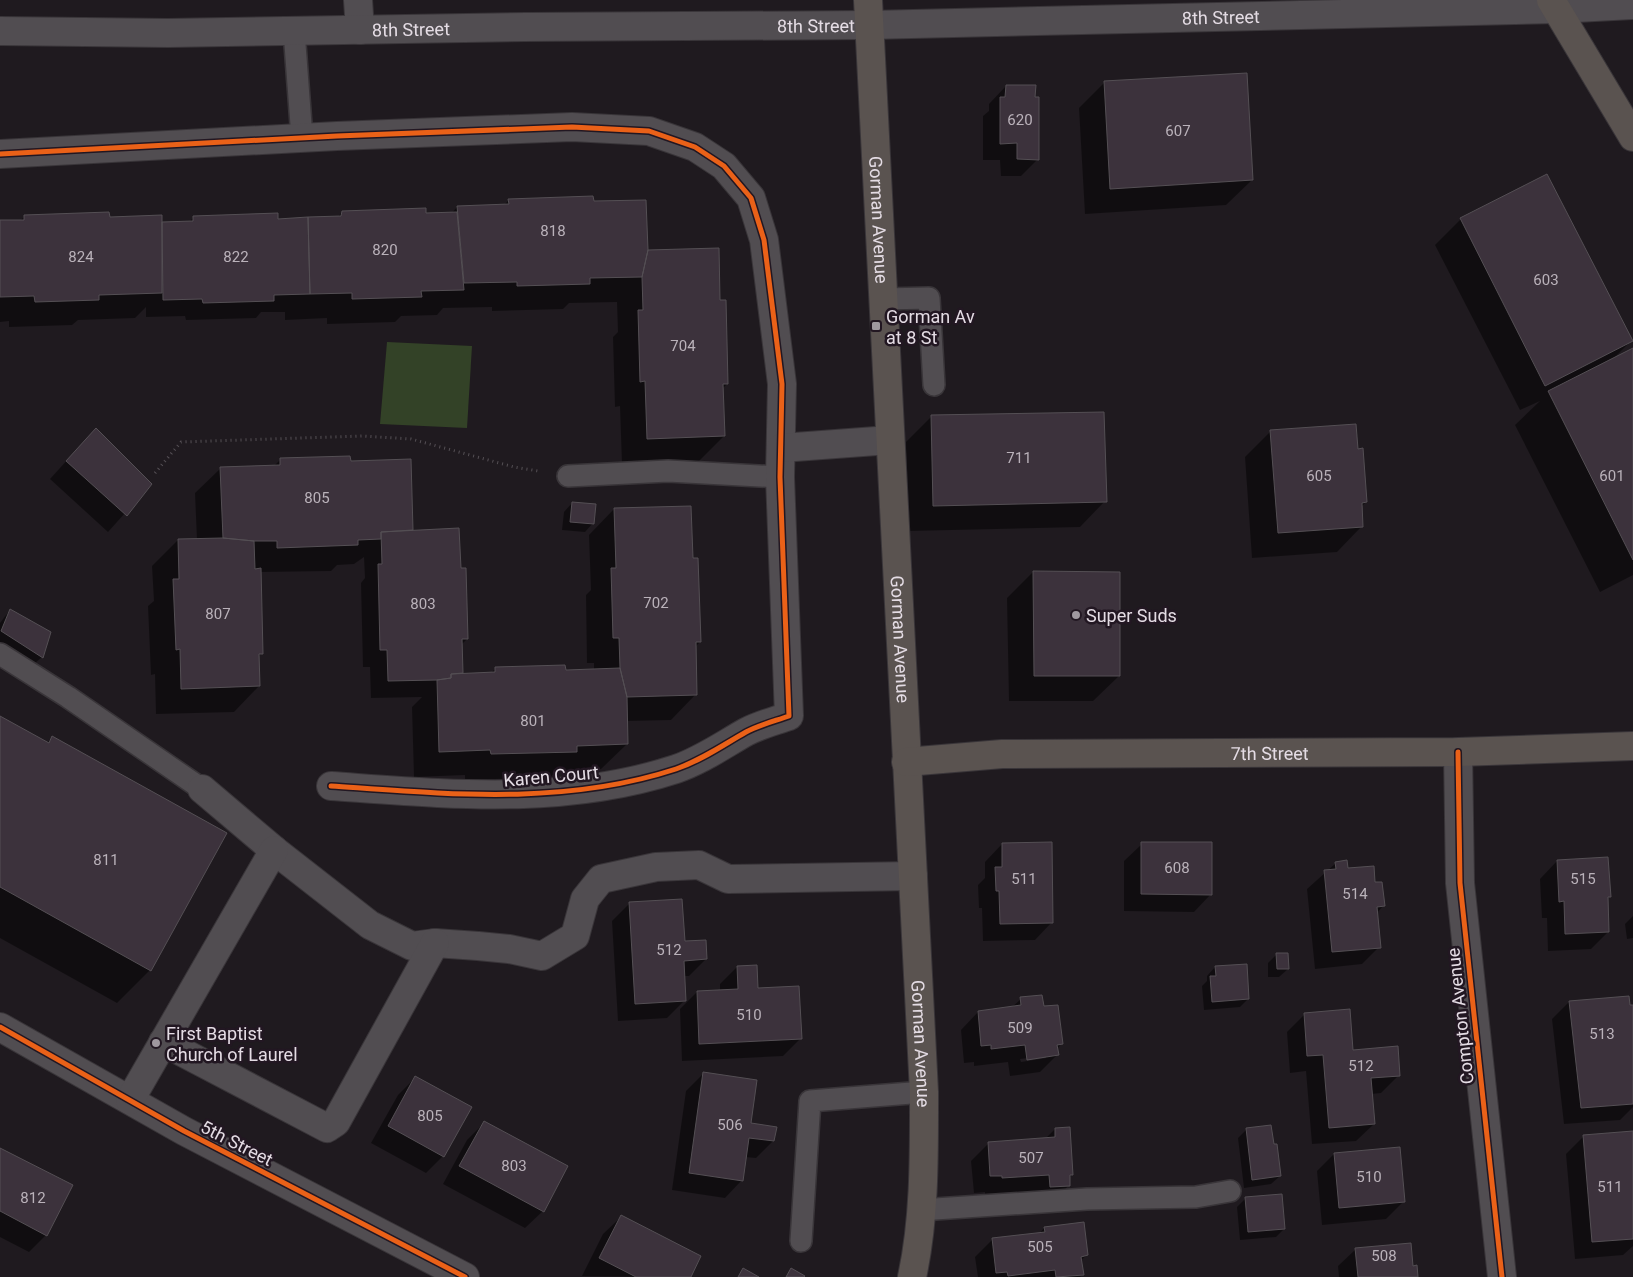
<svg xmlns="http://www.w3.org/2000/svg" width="1633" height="1277" viewBox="0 0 1633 1277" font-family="Roboto,sans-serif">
<rect width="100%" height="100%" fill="#1f1a1f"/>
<path fill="#334227" d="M387,342l85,4 -5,82 -87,-4z"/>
<path fill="#0007" fill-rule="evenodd" d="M1104,83l148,97 -26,25 -141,9 -6,-106z
M1006,86l32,73 -17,17h-20l-1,-16h-17v-44l6,-5v-7z
M509,200l83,2 55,50 72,50 8,82 -5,5 2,47 -26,26 -76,2 -2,-58 -5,1 -2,-70 5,-5 -1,-30 -48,1 -6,6 -71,2v-4l-49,1 -6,7 -36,1 -6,6 -68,2v-6l-42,2v-8h-24l-5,6 -70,2 -1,-4 -39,1v-10l-11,11 -57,2 -6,5 -63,2v-6l-9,1v-100l20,-1 5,-5 83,2 53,8 2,-3h25l5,-5 84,2 60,-2 5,-6 109,2 6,-7 46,-1z
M1461,219l170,122 -17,17 19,-9v226l-33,17 -85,-167 25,-24 -20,9 -85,-165z
M931,417l174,84 -25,26 -172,4 -2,-89z
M1271,431l86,19 9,52 -5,5 1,19 -25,26 -85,6 -7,-101z
M79,447l72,37 -43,48 -58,-53z
M281,459l68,3 63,67 -4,3 52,38 7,69 -6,6 1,28 -3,2 31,-1 6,-6 98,2v-7h-7l-1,-68 5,-5 -2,-55 25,-26 77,50 9,83 -5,5 1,47 -25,26 -45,1 1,23 -26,25 -44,2 -7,6 -85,3v-5l-51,2 -2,-70 10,-10 -51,1 -1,-31h-7l-2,-84 4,-5 -1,-21 -10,7 -17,1 -6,6 -71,1 2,81 -4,4 1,29 -25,26 -78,2 -1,-40 -4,1 -3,-69 6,-5 -2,-35 26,-26h19l-2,-47 26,-25 53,-2z
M572,503l21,20 -8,9 -23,-2 2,-18z
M1033,572l86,104 -26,25h-84l-2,-103z
M10,610l32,47 -9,8 -33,-21v-21z
M0,717l47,26 5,-5 98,232 -33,33 -117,-65z
M1002,844l50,78 -17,18 -52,1 -1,-33h-3l-1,-23 7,-7v-16z
M1142,844l69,50 -17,18 -70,-1v-50z
M1557,861l52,36 -3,3 2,32 -17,17 -43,2 -1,-33h-5l-2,-39z
M1336,863l38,21 9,22 -6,7 2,34 -17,17 -47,5 -8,-80z
M630,903l76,56 -17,17h-6l2,24 -18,18 -49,3 -6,-100z
M1633,916v22l-6,1 -2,-15z
M1277,954l11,15 -9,8h-11v-14z
M737,967l64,71 -18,18 -101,5 -2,-52 17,-17 23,-1v-7z
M1215,967l33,32 -8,8 -36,3 -2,-24 5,-5v-5z
M1021,999l22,9 19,35 -5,6v6l-17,17 -30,4 -2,-14 -34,4v-4l-10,1 -3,-33 17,-18 34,-5zM1046,1056v2l-25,4 -1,-3z
M1569,1002l64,4v101l-13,13 -56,4 -12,-105z
M1305,1014l46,37 47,25 -17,17 -10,1 3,30 -18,17 -44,3 -6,-73 -16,2 -3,-41z
M703,1074l47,50 23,17 -17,17 -11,-1 -3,23 -17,18 -53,-8 14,-99z
M416,1077l27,79 -17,17 -55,-30 27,-48z
M484,1123l59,88 -18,17 -82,-44 24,-44z
M1055,1129l17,46 -3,3v7l-17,18 -67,-8v-3l-11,1 -3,-32 18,-18 56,-4z
M1247,1129l33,47 -9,8 -27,4 -6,-50z
M1584,1136l49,2v108l-10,9 -48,4 -9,-105z
M0,1149l46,86 -17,17 -29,-15z
M1334,1154l70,47 -18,18 -64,6 -5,-54z
M1245,1199l39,30 -8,8 -36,3 -3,-33z
M621,1217l69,60 -108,-1 21,-42z
M1044,1228l43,27 -7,6 2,14 -2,2h-102l-3,-20 18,-18 46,-5z
M1356,1249l55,18 6,10h-78l-1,-11z"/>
<path fill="#3c323c" stroke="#544f54" d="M1247,73l6,107 -143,9 -6,-108z
M1006,85h30l-1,12h4v63l-22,-1v-16l-17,1v-47h5z
M1547,174l86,167 -88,45 -85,-168z
M593,196l1,5 52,-1 2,50 -6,27 -52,1v6l-73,2v-4l-53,1 -7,-77 52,-2 -1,-5z
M426,208v5l31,-1 7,78 -43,1 1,6 -70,2v-6l-42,1 -2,-77 33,-1 1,-5z
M109,212l1,5 52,-2v78l-63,2v5l-64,2 -1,-6 -34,1v-77h24v-5z
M278,213v6l30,-2 2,77 -36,1v6l-71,2 -1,-4 -39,1 -1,-78 31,-1v-5z
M719,248l1,52h6l2,84h-5l2,52 -78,3 -2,-58 -5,1 -2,-72h5l-1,-33 6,-27z
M1633,348v212l-85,-169z
M1104,412l3,90 -174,4 -2,-91z
M1356,424l2,25 5,-1 4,54 -5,1 1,24 -85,6 -8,-103z
M96,428l56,56 -25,32 -61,-55z
M350,456l1,5 60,-2 2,71 -32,2v7l-23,1v5l-81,3v-7h-23l-31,-3 -3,-71 60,-2v-7z
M572,502l24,2 -2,20 -24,-2z
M691,506l2,52h5l3,84h-5l1,53 -70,2 -7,-29 -1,-30h-6l-2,-70h5l-2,-60z
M459,528l2,40h5l2,71h-6l1,34 -12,1v4l-14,2 -49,1 -1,-31h-7l-2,-86h4l-1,-32z
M223,538l31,3 1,28 6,-1 2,86h-4l1,32 -79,3 -1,-40 -4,1 -3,-71h6l-1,-40z
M1033,571l87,1v104h-86z
M10,609l41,23 -8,26 -42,-27z
M565,665l1,5 54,-2 7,29 1,47 -51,2v6l-86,2 -1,-4 -51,2 -2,-72 14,-2v-4l44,-2v-5z
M0,716l49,27 3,-7 175,97 -76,138 -151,-84z
M1052,842l1,81 -53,1 -1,-33h-3l-1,-24h7v-24z
M1141,842h71v53l-71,-1z
M1608,857l3,40h-3l1,35 -44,2 -1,-33 -5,1 -2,-42z
M1347,860l1,8 26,-2 1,16h7l3,24 -8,1 4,41 -49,4 -8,-82 12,-1 -1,-7z
M682,899l3,42 21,-1 1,19 -23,2 2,40 -51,3 -6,-102z
M1276,953h12l1,16h-12z
M1247,964l2,35 -37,3 -2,-26h6l-1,-10z
M757,965l1,23 41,-2 3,53 -103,5 -2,-53 41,-2 -1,-23z
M1042,995l2,11 14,-1 5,39 -6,1 2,10 -32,5 -2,-15 -34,4v-4l-10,1 -3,-35 43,-6 -1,-8z
M1629,996l1,9h3v99l-52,4 -12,-107z
M1350,1009l3,41 45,-4 2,30 -29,2 4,46 -46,4 -6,-73 -16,1 -3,-43z
M703,1072l54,8 -6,43 26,4 -3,14 -25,-3 -6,43 -54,-8z
M415,1076l57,31 -28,50 -56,-31z
M484,1121l84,45 -24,46 -85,-46z
M1271,1125l3,19h3l4,32 -29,4 -6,-52z
M1070,1127l3,48h-3v11l-20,1 -1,-12 -47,3v-2h-12l-2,-34 67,-5v-9z
M1633,1131v108l-41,3 -9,-107z
M1400,1147l5,55 -66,6 -5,-55z
M0,1148l73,37 -26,51 -47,-25z
M1282,1194l3,35 -37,3 -3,-35z
M621,1215l80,41 -10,21h-55l-37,-19z
M1084,1222l4,33 -7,2 3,18 -28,2 -1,-7 -47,6 -1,-4 -11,1 -4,-35 53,-6 -1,-5z
M1411,1243l2,23 4,-1 1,12h-60l-3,-29z
M743,1268l16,9h-21z
M791,1268l14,8 -1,1h-18z"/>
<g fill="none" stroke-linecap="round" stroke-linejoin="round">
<g stroke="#393539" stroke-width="24">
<path id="service" d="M294,31l8,107
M883,299l46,-1 5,87
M568,476l100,-5 112,6
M0,654l68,43 134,92
M920,1210l167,-11 109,-2 34,-6
M801,1241l9,-140 114,-9"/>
</g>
<g stroke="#393539" stroke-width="30">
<g id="minor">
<path d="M358,0l2,30"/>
<path id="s1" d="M0,31l168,2 358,-6 344,-2 687,-16 76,-4"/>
<path d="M0,154l337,-18 235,-9 77,4 46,16 29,19 27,32 13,42 18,144 -2,93 9,239c-14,5 -30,9 -43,16 -23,13 -44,28 -70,37 -113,37 -229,25 -345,17"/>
<path d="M781,448l109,-8"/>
<path d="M1458,752l2,131 42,394"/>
<path d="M202,789l72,61 96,75 42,21 23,-3 43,3 31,3 33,7 33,-20 10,-37 16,-20 55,-12 43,-2 29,14 185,-3"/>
<path d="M0,1027l184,104 281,146"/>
<path d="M163,1042l164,86 9,-6 99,-179"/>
<path d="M130,1100l144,-250"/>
</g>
</g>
<g stroke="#393539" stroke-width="30">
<g id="primary">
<path id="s2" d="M868,0l56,1092c0,62 1,125 -12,185"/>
<path d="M1551,0l82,137"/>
<path id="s3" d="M906,762l96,-8 456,-2 175,-6"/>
</g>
</g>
<path stroke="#555055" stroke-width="3" stroke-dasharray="1 4" stroke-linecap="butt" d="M155,473l26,-31 181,-6 49,3 103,28 24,4"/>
<use href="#service" stroke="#514d51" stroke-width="21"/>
<use href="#minor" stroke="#514d51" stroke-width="28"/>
<use href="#primary" stroke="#5a5350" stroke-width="28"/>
<g stroke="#221722" stroke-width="8">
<path id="cycleway" d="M0,154l337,-18 235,-9 77,4 46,16 29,19 27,32 13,42 18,144 -2,93 9,239c-14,5 -30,9 -43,16 -23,13 -44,28 -70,37 -113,37 -229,25 -345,17
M1458,752l2,131 42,394
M0,1027l184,104 281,146"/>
</g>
<use href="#cycleway" stroke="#ea6118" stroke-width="5"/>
</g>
<g fill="#9f989f" stroke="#221722" stroke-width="2">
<rect x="871" y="321" width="10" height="10" rx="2.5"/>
<circle cx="1076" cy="615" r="5"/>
<circle cx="156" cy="1043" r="5"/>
</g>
<g text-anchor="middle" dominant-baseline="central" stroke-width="5" stroke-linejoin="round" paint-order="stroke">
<g font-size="15" fill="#bab2ba">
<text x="1020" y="120">620</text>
<text x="1178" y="131">607</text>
<text x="553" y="231">818</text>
<text x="385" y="250">820</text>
<text x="81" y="257">824</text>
<text x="236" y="257">822</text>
<text x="1546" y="280">603</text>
<text x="683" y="346">704</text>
<text x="1019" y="458">711</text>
<text x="1319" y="476">605</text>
<text x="1612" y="476">601</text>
<text x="317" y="498">805</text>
<text x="656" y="603">702</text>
<text x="423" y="604">803</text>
<text x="218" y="614">807</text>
<text x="533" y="721">801</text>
<text x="106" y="860">811</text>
<text x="1177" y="868">608</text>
<text x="1024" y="879">511</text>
<text x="1583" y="879">515</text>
<text x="1355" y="894">514</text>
<text x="669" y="950">512</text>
<text x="749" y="1015">510</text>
<text x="1020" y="1028">509</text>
<text x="1602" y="1034">513</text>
<text x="1361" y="1066">512</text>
<text x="430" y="1116">805</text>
<text x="730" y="1125">506</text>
<text x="1031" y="1158">507</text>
<text x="514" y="1166">803</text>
<text x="1369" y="1177">510</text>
<text x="1610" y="1187">511</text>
<text x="33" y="1198">812</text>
<text x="1040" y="1247">505</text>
<text x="1384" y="1256">508</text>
</g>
<g font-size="18" fill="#e4dce4" stroke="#221722">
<text stroke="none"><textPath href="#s1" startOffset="1221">8th Street</textPath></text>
<text stroke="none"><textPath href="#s1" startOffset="816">8th Street</textPath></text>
<text stroke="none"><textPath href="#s1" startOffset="411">8th Street</textPath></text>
<text stroke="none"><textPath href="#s2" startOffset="220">Gorman Avenue</textPath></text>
<text stroke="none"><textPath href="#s2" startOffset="640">Gorman Avenue</textPath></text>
<text stroke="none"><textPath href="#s3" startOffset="364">7th Street</textPath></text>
<text transform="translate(551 776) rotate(-5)">Karen Court</text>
<text transform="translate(1460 1016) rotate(-96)">Compton Avenue</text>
<text stroke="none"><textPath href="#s2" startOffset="1045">Gorman Avenue</textPath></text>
<text transform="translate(237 1143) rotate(27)">5th Street</text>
</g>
<g font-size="18" fill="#e4dce4" stroke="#221722" text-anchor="start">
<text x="886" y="316">Gorman Av<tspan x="886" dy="21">at 8 St</tspan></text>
<text x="1086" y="615">Super Suds</text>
<text x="166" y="1033">First Baptist<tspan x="166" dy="21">Church of Laurel</tspan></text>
</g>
</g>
</svg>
